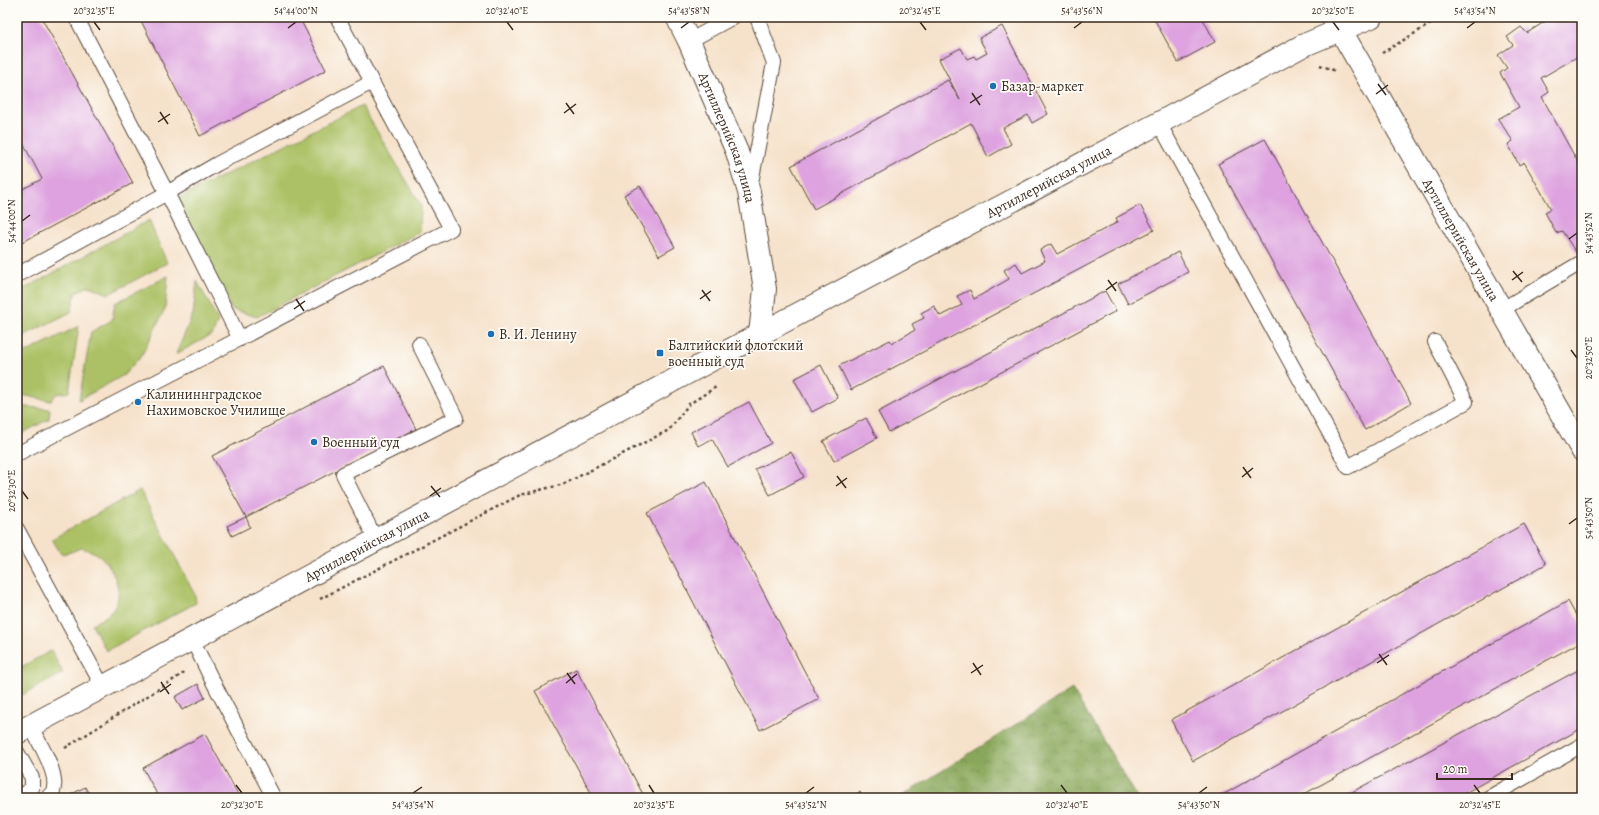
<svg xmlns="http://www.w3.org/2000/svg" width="1599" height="815" viewBox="0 0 1599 815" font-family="Alegreya,serif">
<defs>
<pattern id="forest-crowns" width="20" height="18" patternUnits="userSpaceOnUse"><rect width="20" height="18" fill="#89a75a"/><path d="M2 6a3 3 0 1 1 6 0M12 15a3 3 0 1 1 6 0" fill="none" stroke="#71884a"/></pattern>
</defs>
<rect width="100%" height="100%" fill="#fdfcf7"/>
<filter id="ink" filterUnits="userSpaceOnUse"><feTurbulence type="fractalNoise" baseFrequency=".025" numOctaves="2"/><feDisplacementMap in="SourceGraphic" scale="8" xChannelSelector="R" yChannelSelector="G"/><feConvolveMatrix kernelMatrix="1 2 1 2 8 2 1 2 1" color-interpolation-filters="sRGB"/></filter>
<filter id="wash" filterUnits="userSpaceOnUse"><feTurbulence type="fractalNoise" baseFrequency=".012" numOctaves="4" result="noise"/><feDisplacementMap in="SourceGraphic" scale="16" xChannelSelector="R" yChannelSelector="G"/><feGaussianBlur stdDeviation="0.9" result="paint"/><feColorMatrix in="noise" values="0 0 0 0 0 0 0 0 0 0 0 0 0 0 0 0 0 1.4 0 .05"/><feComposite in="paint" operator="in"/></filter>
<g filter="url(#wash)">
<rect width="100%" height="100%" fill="#f6e2cb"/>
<path fill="#acc165" stroke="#747642" d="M362,106l59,99 -1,27 -163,85 -26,-8 -56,-109z
M149,220l18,43 -58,31 -20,-8 -13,6 -5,20 -54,27v-46z
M168,276l-3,33 -22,44 -19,22 -45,25 12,-68 21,-12 3,-17z
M197,281l21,39 -5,14 -37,20 17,-40z
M79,326l-10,66 -13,2 -5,7 -34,-7v-37z
M17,406l33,3 -1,10 -32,17z
M140,490l55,105 1,8 -90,48 -14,-27c6,-3 14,-7 19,-12 15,-17 4,-41 -10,-55 -5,-5 -13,-7 -20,-9l-10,4 -10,2 -9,-15z
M51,651l12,22 -46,25v-29z"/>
<path fill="url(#forest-crowns)" stroke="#62683c" d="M1072,689l66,109h-237l1,-2z"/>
<g id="blocks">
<path fill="#dda2df" d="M17,17h24l92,166 -116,62v-53l25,-13 -25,-47z
M139,17h160l27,53 -126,66z
M1153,17h49l13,25 -37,20z
M1552,17h30v37l-41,24 8,14 -7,5 40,73v81l-5,3 -15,-23 -6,2 -11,-21 6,-3 -27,-47 -5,3 -11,-21 5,-3 -15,-22 21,-12 -19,-34 7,-5 -9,-13 15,-10 -6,-8 14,-10 6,6z
M1002,26l46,88 -16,9 -4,-8 -25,13 8,16 -23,13 -17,-34 -157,86 -23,-43 157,-86 12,20 -21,-41 22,-11 6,11 7,-3 2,3 11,-6 -8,-15z
M1265,139l146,264 -46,27 -147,-266z
M640,186l35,61 -16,9 -35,-61z
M1140,205l14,25 -303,160 -12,-24 51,-26 2,3 23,-13 -3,-6 12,-6 -3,-5 13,-7 6,10 22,-11 -5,-9 13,-6 4,9 35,-20 -5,-9 12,-7 6,10 23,-12 -5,-11 11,-6 6,10 61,-32 -2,-4z
M1178,252l10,20 -60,32 -10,-20z
M1105,291l11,20 -227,121 -11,-20z
M821,365l17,33 -26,14 -18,-33z
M384,366l32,63 -170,88 -34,-61z
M749,402l22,41 -43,24 -16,-28 -14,7 -7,-14z
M866,418l11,20 -43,23 -11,-20z
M791,452l13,25 -34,18 -15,-26z
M706,482l113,217 -59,31 -113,-217z
M246,517l4,10 -18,9 -5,-10z
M1524,524l22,40 -353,197 -22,-41z
M1568,601l14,25v15l-285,157h-80z
M1582,668v60l-126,70h-115z
M576,669l69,129h-51l-59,-107z
M198,684l7,14 -23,12 -7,-13z
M205,734l35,64h-81l-16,-30z
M85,787l6,11h-26z
M860,792l3,6h-15z"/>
</g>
</g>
<g filter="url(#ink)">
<use href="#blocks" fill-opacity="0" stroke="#574638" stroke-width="1"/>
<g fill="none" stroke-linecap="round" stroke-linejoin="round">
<g stroke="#574638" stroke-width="16">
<path id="service" d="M76,17l91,176 73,146
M689,41l44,-24
M1159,123l189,344 118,-65 -31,-60
M750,188l24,-125 -17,-46
M17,275l150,-82 50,-29 155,-82
M1501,310l81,-48
M17,454l434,-225 -114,-212
M17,529l86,158
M376,540l-33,-66 113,-56 -37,-74
M192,639l18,37 64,122
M30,726c8,14 30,49 23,65 -1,2 -4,5 -6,7
M17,752l15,26v10l-12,10
M1488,798l94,-53"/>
</g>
<g stroke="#574638" stroke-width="24">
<g id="minor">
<path id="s1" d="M677,17l12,24 48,111 12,40 16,97 -5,45"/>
<path id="s2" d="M1333,17l249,433"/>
</g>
</g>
<g stroke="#574638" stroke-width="24">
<g id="secondary">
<path id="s3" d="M17,733l698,-375 444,-235 143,-77 69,-29"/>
</g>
</g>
<path stroke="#574638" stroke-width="2.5" stroke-dasharray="3 3" stroke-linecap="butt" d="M1382,53l60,-36
M1320,65l16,6
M320,599l200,-104 44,-11 105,-54 20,-26 27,-17
M65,748l119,-75"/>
<use href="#service" stroke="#fff" stroke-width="14"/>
<use href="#minor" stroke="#fff" stroke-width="22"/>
<use href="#secondary" stroke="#fff" stroke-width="22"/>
</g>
</g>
<path fill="none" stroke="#3b2a1e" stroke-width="1.5" d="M94,22l6,8M507,22l6,8M920,22l6,8M1333,22l6,8M288,28l8,-6M681,28l8,-6M1074,28l8,-6M1467,28l8,-6M1378,84l8,11M972,93l8,12M1376,94l12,-9M566,103l8,11M970,103l12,-8M160,112l8,12M564,113l12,-9M158,122l12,-8M22,221l8,-6M1569,239l8,-6M1513,271l9,11M1108,280l8,11M1512,280l11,-8M702,290l8,11M1106,290l11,-8M296,299l8,12M700,299l11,-8M294,309l11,-8M1571,350l6,8M1243,467l8,11M837,476l9,12M1242,477l11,-9M431,486l9,11M836,486l11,-8M22,491l6,8M430,496l11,-8M1569,524l8,-6M1379,654l8,11M973,663l8,12M1377,663l12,-8M567,673l8,11M971,673l12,-8M161,682l8,12M566,683l11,-9M160,692l11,-8M236,785l6,8M649,785l5,8M1061,785l6,8M1474,785l6,8M413,793l9,-6M806,793l8,-6M1199,793l8,-6"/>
<g fill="#1f6fb2" stroke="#fdfcf7" stroke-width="1.5">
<circle cx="993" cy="86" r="4"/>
<circle cx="491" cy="334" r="4"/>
<rect x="656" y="349" width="8" height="8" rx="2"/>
<circle cx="138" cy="402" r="4"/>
<circle cx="314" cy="442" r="4"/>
</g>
<g text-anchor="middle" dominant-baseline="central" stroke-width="3.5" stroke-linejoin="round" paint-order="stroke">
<g font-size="14" fill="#3b2a1e" stroke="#fdfcf7" text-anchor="start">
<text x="1001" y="86">Базар-маркет</text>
<text x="499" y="334">В. И. Ленину</text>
<text x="668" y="345">Балтийский флотский<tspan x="668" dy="16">военный суд</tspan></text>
<text x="146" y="394">Калининнградское<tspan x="146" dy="16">Нахимовское Училище</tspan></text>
<text x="322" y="442">Военный суд</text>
</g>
<g font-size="14" fill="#3b2a1e" stroke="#fdfcf7">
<text stroke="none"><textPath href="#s1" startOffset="131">Артиллерийская улица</textPath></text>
<text stroke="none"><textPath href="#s3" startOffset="1170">Артиллерийская улица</textPath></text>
<text stroke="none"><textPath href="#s2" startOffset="257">Артиллерийская улица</textPath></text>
<text stroke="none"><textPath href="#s3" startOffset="397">Артиллерийская улица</textPath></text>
</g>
</g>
<rect width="1599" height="815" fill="none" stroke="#fdfcf7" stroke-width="44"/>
<path d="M1437 773v6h75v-6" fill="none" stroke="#3b2a1e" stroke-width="2"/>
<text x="1443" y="773" font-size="12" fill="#3b2a1e" stroke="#fdfcf7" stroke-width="3" paint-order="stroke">20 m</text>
<rect x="22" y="22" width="1555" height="771" fill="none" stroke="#3b2a1e" stroke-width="1.5"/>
<g font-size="10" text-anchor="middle" fill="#3b2a1e">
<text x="94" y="14">20°32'35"E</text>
<text x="296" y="14">54°44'00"N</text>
<text x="507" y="14">20°32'40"E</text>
<text x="689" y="14">54°43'58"N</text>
<text x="920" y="14">20°32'45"E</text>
<text x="1082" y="14">54°43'56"N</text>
<text x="1333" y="14">20°32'50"E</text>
<text x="1475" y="14">54°43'54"N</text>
<text transform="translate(11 221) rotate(-90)" y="4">54°44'00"N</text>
<text transform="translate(1588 233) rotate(-90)" y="4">54°43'52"N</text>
<text transform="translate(1588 358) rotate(-90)" y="4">20°32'50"E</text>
<text transform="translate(11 491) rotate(-90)" y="4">20°32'30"E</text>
<text transform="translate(1588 518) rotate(-90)" y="4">54°43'50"N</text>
<text x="242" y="808">20°32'30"E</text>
<text x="413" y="808">54°43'54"N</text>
<text x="654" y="808">20°32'35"E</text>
<text x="806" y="808">54°43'52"N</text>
<text x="1067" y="808">20°32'40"E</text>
<text x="1199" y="808">54°43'50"N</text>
<text x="1480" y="808">20°32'45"E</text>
</g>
</svg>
